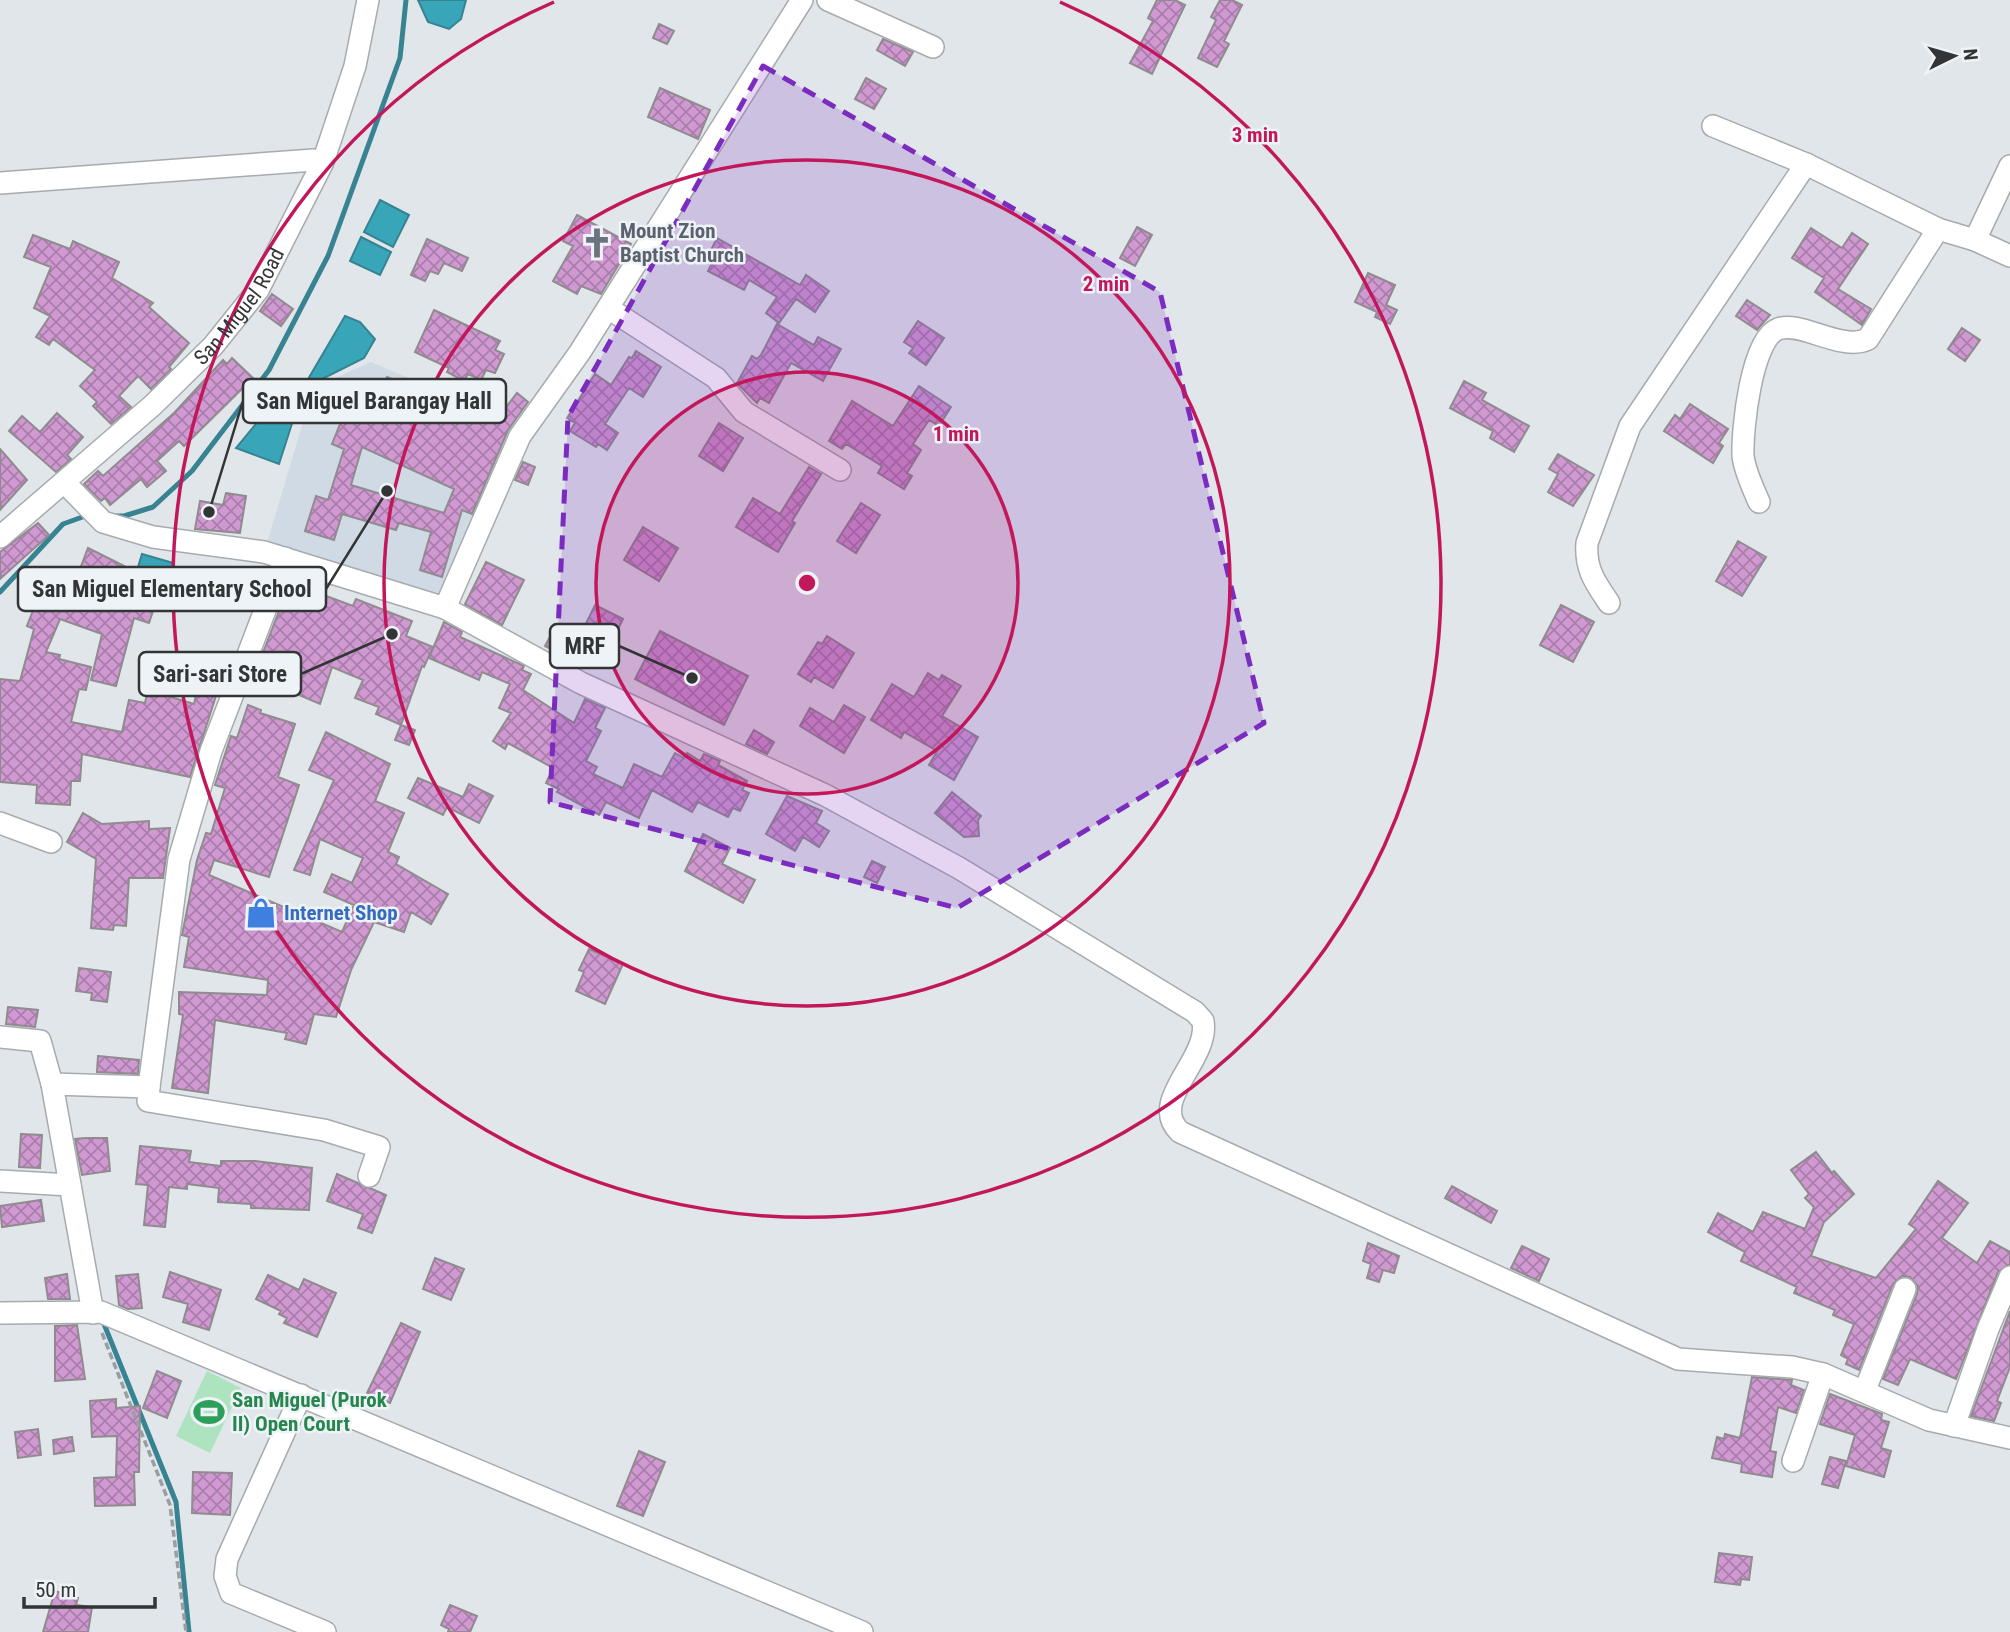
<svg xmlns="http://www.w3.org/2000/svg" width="2010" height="1632" viewBox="0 0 2010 1632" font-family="'Roboto Condensed',sans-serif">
<defs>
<pattern id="building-cross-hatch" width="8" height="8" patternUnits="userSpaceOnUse" patternTransform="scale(1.75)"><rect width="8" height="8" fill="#d099d1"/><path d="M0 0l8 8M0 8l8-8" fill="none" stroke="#a97eaa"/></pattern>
</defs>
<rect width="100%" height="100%" fill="#e1e6ea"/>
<path fill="#cfdae4" d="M371,362l150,63 -78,176 -177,-54 47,-159z"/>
<path fill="#aee3c0" d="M207,1371l34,17 -31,65 -34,-17z"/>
<path fill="#39a5b8" stroke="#378391" stroke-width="2" d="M418,0h48l-5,19 -12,10 -21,-7z
M380,200l29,15 -16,32 -29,-15z
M361,237l30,15 -11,23 -30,-14z
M345,316l15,6 15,17 -11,19 -52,26 -5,-3z
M278,397l19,11 -18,56 -43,-16z
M142,554l31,9 -5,16 -15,-4 -4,13 -16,-5z"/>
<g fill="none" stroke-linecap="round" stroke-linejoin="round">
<path stroke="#378391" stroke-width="5" d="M112,516h12l29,-9 39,-36 77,-101 59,-114 72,-198 6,-58
M0,592l63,-68 25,-9
M102,1319l74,183 13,130"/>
</g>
<path fill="url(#building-cross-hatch)" stroke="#8f8b8f" stroke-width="2" fill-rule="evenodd" d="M1157,0h18l10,5 -33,69 -22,-11 23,-42 -5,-3z
M1220,0h12l10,5 -18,36 5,3 -12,23 -19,-9 18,-38 -5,-3z
M659,24l15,7 -7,13 -14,-6z
M883,39l30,13 -8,14 -28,-16z
M866,78l20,11 -12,20 -19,-10z
M660,88l50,22 -12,29 -50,-22z
M577,215l54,29 -30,50 -20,-8 -4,8 -24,-13 20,-35 -10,-5z
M1137,227l15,8 -17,31 -15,-8z
M1811,228l31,20 10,-15 16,11 -30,45 33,20 -9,16 -47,-33 9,-14 -32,-20z
M33,235l37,14 3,-8 46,21 -7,16 41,25 -4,4 40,36 -20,24 2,2 -20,20 -13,-13 -19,20 12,11 -20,17 -18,-18 4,-4 -17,-16 15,-16 -42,-31 -4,6 -13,-8 14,-21 -16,-8 17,-41 -27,-10z
M717,238l83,47 6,-10 23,16 -14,21 -19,-13 -17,24 -13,-10 11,-16 -28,-17 -5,10 -36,-19 7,-14 -6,-3z
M427,239l41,19 -6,13 -18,-8 -6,11 -8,-3 -5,10 -14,-6z
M1368,273l27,12 -9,20 11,5 -7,14 -15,-7 2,-5 -22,-10z
M272,294l21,15 -12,17 -21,-15z
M1747,300l23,15 -13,15 -21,-14z
M434,310l66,31 -5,9 9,4 -9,19 -9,-3 -5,10 -13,-6 -4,7 -17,-9 2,-4 -34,-16z
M918,321l26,17 -18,27 -17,-12 4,-5 -9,-6z
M777,324l37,21 4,-8 23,12 -18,32 -32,-18 -22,40 -9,-5 -3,5 -20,-20 15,-27 5,3 4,-4z
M1962,328l18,12 -15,21 -17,-12z
M636,351l25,16 -18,30 -14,-9 -24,36 13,9 -11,17 -9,-6 -2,3 -26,-16 5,-8 -8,-5 28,-44 16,11 18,-28 3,1z
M232,358l21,20 -69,68 -5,-5 -22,20 9,10 -19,16 -6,-8 -31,26 -5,-7 -4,3 -17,-17 14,-13 5,5 71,-63 49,-53 4,4z
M387,377l107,46 23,-30 11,9 -20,28 -36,84 -10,-4 -20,67 -22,-7 11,-38 -32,-9 -3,7 -54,-16 -8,26 -29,-9 11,-35 12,4 16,-51 -12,-5 21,-52 24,8zM362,447l92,42 -10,24 -93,-28z
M1464,381l22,12 -4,7 47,26 -15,26 -24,-14 3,-7 -43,-23z
M919,386l32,21 -12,19 -10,-6 -16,24 8,6 -14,23 5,3 -8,13 -26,-16 4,-7 -36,-22 -4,5 -13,-8 23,-40 41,25z
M1690,404l38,25 -9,14 4,3 -10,17 -49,-32 11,-16 5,4z
M57,413l26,24 -16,18 4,4 -15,13 -47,-41 13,-15 18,16z
M719,423l24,15 -20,33 -24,-15z
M0,449l27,31 -27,30z
M1558,454l36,21 -21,31 -25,-14 10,-18 -9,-5z
M523,462l12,5 -7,18 -13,-5z
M809,467l12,7 -29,47 3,2 -17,29 -42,-25 17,-29 27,16z
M226,493l20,3 -6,37 -45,-4 5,-28 23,4z
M861,503l19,12 -24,38 -19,-12z
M38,523l11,12 -49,44v-27z
M643,527l35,21 -19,33 -35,-21z
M1738,541l28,16 -24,39 -26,-15z
M88,548l46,23 48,17 -8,24 -19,-7 -6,18 -15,-5 -18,68 -25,-6 11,-46 -42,-15 -14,33 14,3 -1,4 32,8 -5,23 -7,-1 -8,33 51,10 7,-32 16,3 3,-13 46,14 7,-32 21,5 -32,100 -108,-23 -2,27h-9l-1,24 -34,-2 1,-18 -37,-3v-103l20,2 14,-52 -7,-3 7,-18 6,2 15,-36 20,8z
M486,562l38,18 -22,45 -37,-21z
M293,575l20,6 -3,9 43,16 3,-7 56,22 -6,15 27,11 -9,20 -2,-1 -21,59 -25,-11 3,-7 -24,-9 8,-18 -31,-13 -12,37 -66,-28z
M595,605l28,14 -17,35 -28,-14z
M1561,605l33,17 -21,40 -33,-17z
M444,622l18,10 -2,5 64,29 -2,4 9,4 -8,16 51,33 11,-24 20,9 -10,20 6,3 -15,30 11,6 -4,7 30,14 11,-24 28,13 13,-24 9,5 3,-5 13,8 4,-7 16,7 -2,4 29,16 -5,9 7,3 -9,18 -7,-3 -5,9 -30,-15 -6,10 -40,-22 -13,28 -33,-16 -7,13 -42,-23 2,-3 -13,-6 7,-15 -45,-25 -3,6 -12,-8 18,-28 -12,-5 11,-24 -28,-12 -3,8 -50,-22z
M561,624l16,8 -13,24 -19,-10 10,-19 3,2z
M660,631l88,45 -24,49 -89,-46z
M827,636l27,17 -21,35 -19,-11 -3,5 -13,-8 20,-32 4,2z
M928,673l11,7 3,-5 19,11 -19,30 36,21 -24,43 -25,-15 8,-14 -33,-19 -3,6 -30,-18 21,-36 22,13z
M248,705l13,5 -1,3 35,11 -17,53 21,8 -30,92 -55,-17 -5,15 133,57 12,-27 -30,-13 8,-18 20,9 11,-25 -43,-19 -10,36 -16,-5 40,-90 -25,-10 17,-38 64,32 -15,37 29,12 -16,39 11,5 -3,7 52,30 -17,30 -20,-12 -7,20 -30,-10 -23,48 -15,47 -22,-3 -8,30 -21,-5 2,-6 -72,-13 -7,73 -36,-5 11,-73 -4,-1v-22l88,3 1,-15 -84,-13 5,-30 -7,-2 15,-75 9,-27 5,1 14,-46 -10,-3 16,-49 6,2z
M844,705l21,12 -21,36 -44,-27 10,-18 24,14z
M401,725l14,5 -6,15 -14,-5z
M754,730l20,12 -7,12 -21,-10z
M418,778l45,19 6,-13 24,12 -14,27 -32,-16 -4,8 -35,-17z
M952,792l29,24 -3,4 1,16 -15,1 -29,-24z
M787,796l35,15 -6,12 13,8 -10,16 -16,-10 -8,14 -29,-17z
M83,813l19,11 47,-3v8l21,-1 -7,50h-34l-3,48 -12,-1 -1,5 -22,-2 5,-69 -29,-17z
M703,834l27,14 -8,16 33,16 -12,23 -58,-32z
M872,861l13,6 -8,16 -13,-6z
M589,949l34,15 -18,40 -29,-13 8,-19 -5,-2z
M79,968l32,4 -4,30 -16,-2 1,-7 -16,-2z
M8,1007l30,3 -3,17 -29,-3z
M98,1056l41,4 -1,14 -41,-2z
M21,1134l21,1 -2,33 -21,-1z
M86,1138h21l3,33 -28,4 -7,-36z
M140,1146l51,5 -2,11 32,4v-5h34l57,7 -3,42 -58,-2v-4l-33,-2 1,-14 -32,-4v5l-18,-2 -4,40 -21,-2 4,-40 -12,-1z
M1816,1152l16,21 2,-2 20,23 -30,28 -13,34 65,22 40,-49 -7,-5 29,-43 30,22 -26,35 35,25 13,-22 20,11v12l-12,8 -42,107 -46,-20 -12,26 -15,-6 34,-85 1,-8 -8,-9 -8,-1 -9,8 -34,86 -13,-6 2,-5 -7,-4 13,-31 -21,-9 2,-5 -41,-17 3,-6 -56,-26 4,-9 -37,-20 10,-19 35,19 10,-20 42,17 9,-22 -9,-9 4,-4 -18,-24z
M337,1174l49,21 -14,38 -14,-5 5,-14 -36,-13z
M1452,1186l45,25 -6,12 -46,-25z
M41,1200l3,21 -42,6 -2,-21z
M1368,1243l31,13 -5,17 -11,-3 -4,12 -12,-4 4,-14 -8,-3z
M1522,1246l27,13 -10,22 -28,-13z
M435,1258l29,11 -13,31 -28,-11z
M170,1272l51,18 -12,40 -26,-8 5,-18 -25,-7z
M67,1274l3,25h-22l-3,-21z
M138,1274l4,34 -14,1 -9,-4 -3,-29z
M268,1275l31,15 5,-11 32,14 -19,44 -33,-14 3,-5 -8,-4 2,-3 -25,-12z
M2010,1311v56l-13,34 4,2 -7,18 -23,-5z
M401,1323l19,9 -30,71 -23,-10z
M77,1325l8,54 -30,2v-55z
M157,1371l24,10 -14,37 -24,-10z
M1752,1377l40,3 -1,5 13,5 -8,23 -18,-6 -8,44 6,1 -4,25 -31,-5 1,-8 -30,-6 5,-21 7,2 1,-5 15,4z
M1830,1394l52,20 -1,6 8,2 -8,26 10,3 -7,26 -38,-11 9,-31 -35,-11z
M116,1399v9l24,-2 -1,66h-5l1,33 -40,1 -1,-28 22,-1 1,-41 -25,1 -2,-36z
M38,1429l3,26 -23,3 -3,-26z
M72,1437l2,14 -20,3 -1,-14z
M639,1451l26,11 -22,54 -26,-10z
M1830,1457l16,4 -8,27 -16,-4z
M193,1472l39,1 -2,42 -38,-2z
M1719,1553l33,4 -3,23 -8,-1 -1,6 -25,-3z
M55,1591l23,7 -2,7 16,2 -4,25h-45z
M450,1605l27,11 -7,16h-22l1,-3 -8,-4z"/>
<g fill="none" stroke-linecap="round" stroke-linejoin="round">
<g stroke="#a7abaf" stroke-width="24">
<g id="minor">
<path d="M828,0l105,47"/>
<path d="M1713,126l93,38"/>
<path d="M0,183l314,-23"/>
<path d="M1975,240l35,16"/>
<path d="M608,308l108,70 28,34 96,58"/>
<path d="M65,483l38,39 50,15 111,15 181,56 75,-172 60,-84 222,-352"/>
<path d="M1759,502c-6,-14 -14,-30 -16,-46 -1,-25 8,-117 35,-127 22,-9 64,23 90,10l70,-110 37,11 35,-74"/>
<path id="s1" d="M0,537l153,-132 60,-59 45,-56 65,-128 32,-96 13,-66"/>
<path d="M1609,603c-14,-21 -24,-34 -22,-60l43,-117 176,-262 132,65"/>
<path d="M445,608l136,75 244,112 134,73 236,144 8,9c7,39 -56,80 -23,111l498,227 114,8 31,7 106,46 81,18"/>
<path d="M0,823l51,19"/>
<path d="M0,1037l40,4 12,43"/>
<path d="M149,1087l-1,14 176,29 55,17 -10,29"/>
<path d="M0,1181l70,4"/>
<path d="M0,1313l101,-1 761,320"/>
<path d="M93,1313l-41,-229 97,3 30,-228 32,-108 74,-193"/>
<path d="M1865,1390l40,-101"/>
<path d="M301,1395l-74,164 -2,17 6,17 94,39"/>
<path d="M1954,1426l34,-97 22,-52"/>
<path d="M1793,1461l30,-87"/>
</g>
</g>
<path stroke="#9a9ea1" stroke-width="3.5" stroke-dasharray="7 3.5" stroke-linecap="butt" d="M102,1333l68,172 16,127"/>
<use href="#minor" stroke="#fff" stroke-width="21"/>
</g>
<path fill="#7b2cbf" fill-opacity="0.2" stroke="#7b2cbf" stroke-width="5" stroke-dasharray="14 9" stroke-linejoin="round" d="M763,66l397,226 104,431 -307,185 -407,-106 18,-385z"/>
<circle cx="807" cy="583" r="211" fill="#c2185b" fill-opacity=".12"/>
<g fill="none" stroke="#c2185b" stroke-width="3.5">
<circle cx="807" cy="583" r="211"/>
<circle cx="807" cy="583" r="423"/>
<path d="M1060 2A634 634 0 1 1 554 2"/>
</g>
<defs>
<g id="church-bare" transform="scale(2.415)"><path d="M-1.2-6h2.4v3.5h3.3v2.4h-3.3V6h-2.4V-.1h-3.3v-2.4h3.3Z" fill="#6b7280" stroke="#eef3f7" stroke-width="2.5" paint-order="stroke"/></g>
<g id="shop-bare" transform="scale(2.415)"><path d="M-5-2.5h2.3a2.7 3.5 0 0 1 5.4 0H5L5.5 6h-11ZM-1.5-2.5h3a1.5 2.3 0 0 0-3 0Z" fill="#3f7fe0" stroke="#eef3f7" stroke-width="2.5" paint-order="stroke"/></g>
<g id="stadium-bare" transform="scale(2.415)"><path d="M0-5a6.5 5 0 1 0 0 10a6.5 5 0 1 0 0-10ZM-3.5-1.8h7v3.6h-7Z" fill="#2e9e5b" stroke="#eef3f7" stroke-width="2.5" paint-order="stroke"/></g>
</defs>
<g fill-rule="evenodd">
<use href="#church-bare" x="597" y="243"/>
<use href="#shop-bare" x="261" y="913"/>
<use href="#stadium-bare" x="209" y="1412"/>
</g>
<g text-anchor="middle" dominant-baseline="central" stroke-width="5" stroke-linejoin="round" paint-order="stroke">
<g font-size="21" font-weight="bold" fill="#5b616d" stroke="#eef3f7" text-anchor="start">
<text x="620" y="231">Mount Zion<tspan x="620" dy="24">Baptist Church</tspan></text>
</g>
<g font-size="21" fill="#323435" stroke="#eef3f7">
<text stroke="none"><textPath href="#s1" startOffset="334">San Miguel Road</textPath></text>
</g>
<g font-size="21" font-weight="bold" fill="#366cbe" stroke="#eef3f7" text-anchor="start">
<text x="284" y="913">Internet Shop</text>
</g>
<g font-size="21" font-weight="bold" fill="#27864d" stroke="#eef3f7" text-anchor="start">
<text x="232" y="1400">San Miguel (Purok<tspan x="232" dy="24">II) Open Court</tspan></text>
</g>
</g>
<circle cx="807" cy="583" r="10" fill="#c2185b" stroke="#eef3f7" stroke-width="3.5"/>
<g font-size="21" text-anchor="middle" font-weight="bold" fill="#c2185b" stroke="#eef3f7" stroke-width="5" stroke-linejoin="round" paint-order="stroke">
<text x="1255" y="142">3 min</text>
<text x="1106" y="291">2 min</text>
<text x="956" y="441">1 min</text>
</g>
<path fill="none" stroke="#323435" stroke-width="2.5" d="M209 512L243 401M387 491L326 589M692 678L619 646M392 634L301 674"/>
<g fill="#323435" stroke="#eef3f7" stroke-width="2.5">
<circle cx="209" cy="512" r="7"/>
<circle cx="387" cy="491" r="7"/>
<circle cx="692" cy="678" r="7"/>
<circle cx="392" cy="634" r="7"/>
</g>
<g fill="#eef3f7" stroke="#323435" stroke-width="2.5">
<rect x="243" y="379" width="263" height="44" rx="7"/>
<rect x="18" y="567" width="308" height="44" rx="7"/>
<rect x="550" y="624" width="69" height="44" rx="7"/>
<rect x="139" y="652" width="162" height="44" rx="7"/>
</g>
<g font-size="23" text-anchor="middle" font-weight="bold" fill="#323435">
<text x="374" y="409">San Miguel Barangay Hall</text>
<text x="172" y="597">San Miguel Elementary School</text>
<text x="585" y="654">MRF</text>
<text x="220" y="682">Sari-sari Store</text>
</g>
<g transform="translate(1954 56) rotate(85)" stroke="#eef3f7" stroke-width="5" paint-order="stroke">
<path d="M0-5L12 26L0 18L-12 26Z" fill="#323435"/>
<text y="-10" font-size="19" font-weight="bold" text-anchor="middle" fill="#323435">N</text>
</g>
<path d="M24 1597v10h131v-10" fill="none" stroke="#323435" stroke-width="3.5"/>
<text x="35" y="1597" font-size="21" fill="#323435" stroke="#eef3f7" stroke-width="5" paint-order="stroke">50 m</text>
</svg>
